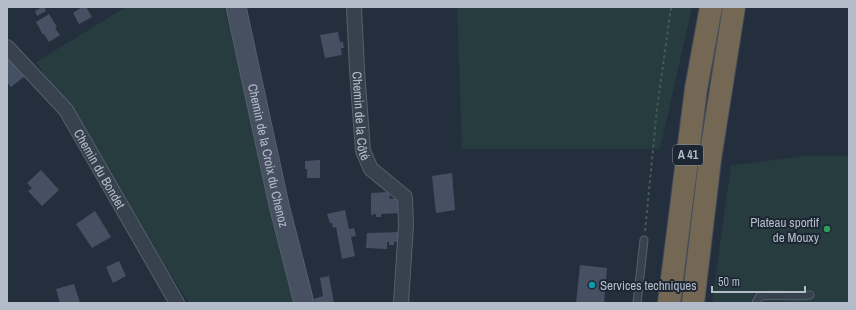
<svg xmlns="http://www.w3.org/2000/svg" width="856" height="310" viewBox="0 0 856 310" font-family="'Archivo Narrow',sans-serif">
<rect width="100%" height="100%" fill="#242f3e"/>
<path fill="#263c3f" d="M126,7h98l70,296h-105l-153,-241z
M457,7h235l-32,142h-198z
M804,156h45v147h-137l19,-138 13,-1z"/>
<path fill="#455162" d="M42,7h2l2,4 -9,5 -2,-5z
M82,7h4l6,10 -13,7 -6,-11z
M49,14l8,13 -2,1 5,7 -11,7 -5,-8 -1,1 -7,-13z
M338,32l2,10h3l1,6h-3l1,7 -17,3 -5,-23z
M7,55l18,21 -14,11 -4,-5z
M320,160v18h-13v-9h-2v-8z
M41,170l18,20 -17,16 -14,-15 4,-3 -5,-5z
M452,173l3,37 -19,3 -4,-37z
M389,192l1,7 10,-1v15l-19,1v3h-5v-3l-5,1v-22z
M345,210l4,19 5,-1 2,8 -5,1 4,19 -13,3 -6,-32 -3,1 -1,-5h-2l-3,-9z
M95,211l16,26 -19,11 -16,-24z
M401,232v9l-7,1v3h-5v-3h-2v7l-21,-1 1,-15z
M119,261l7,15 -13,7 -7,-16z
M580,265l27,3 -3,35h-28z
M329,276l5,27h-19l-1,-4 9,-3 -3,-18z
M74,284l6,19h-20l-4,-14z"/>
<g fill="none" stroke-linecap="round" stroke-linejoin="round">
<g stroke="#565f6c" stroke-width="9">
<path id="lane" d="M637,303l7,-63
M756,303l4,-7c17,-2 33,1 50,-1"/>
</g>
<g stroke="#565f6c" stroke-width="16">
<g id="street">
<path id="s1" d="M354,7l3,63 6,81 8,18 34,28 1,28 -5,78"/>
<path id="s2" d="M7,47l59,63 111,193"/>
</g>
</g>
<g stroke="#565f6c" stroke-width="21">
<g id="secondary">
<path id="s3" d="M236,7l43,198 25,98"/>
</g>
</g>
<g stroke="#434c59" stroke-width="24">
<path id="highway" d="M669,303l27,-214 15,-82
M693,303l17,-144 24,-152"/>
</g>
<path stroke="#44595c" stroke-width="2" stroke-dasharray="3 3" stroke-linecap="butt" d="M645,231l12,-122 14,-102"/>
<use href="#lane" stroke="#38414e" stroke-width="7"/>
<use href="#street" stroke="#38414e" stroke-width="14"/>
<use href="#secondary" stroke="#465061" stroke-width="19"/>
<use href="#highway" stroke="#746855" stroke-width="22"/>
</g>
<circle fill="#2e9e5b" stroke="#1d2633" stroke-width="1.5" cx="827" cy="229" r="4"/>
<circle fill="#0f9aa8" stroke="#1d2633" stroke-width="1.5" cx="592" cy="285" r="4"/>
<g text-anchor="middle" dominant-baseline="central" stroke-width="4" stroke-linejoin="round" paint-order="stroke">
<rect fill="#1d2633" stroke="#878f9c" stroke-width="1" x="673" y="145" width="30" height="20" rx="3"/>
<g font-size="12" font-weight="bold" fill="#b4bcc9">
<text x="688" y="155">A 41</text>
</g>
<g font-size="13" fill="#b4bcc9" stroke="#1d2633">
<text stroke="none"><textPath href="#s1" startOffset="109">Chemin de la Côté</textPath></text>
<text stroke="none"><textPath href="#s3" startOffset="152">Chemin de la Croix du Chenoz</textPath></text>
<text stroke="none"><textPath href="#s2" startOffset="154">Chemin du Bondet</textPath></text>
</g>
<g font-size="13" fill="#b4bcc9" stroke="#1d2633" text-anchor="end">
<text x="819" y="222">Plateau sportif<tspan x="819" dy="15">de Mouxy</tspan></text>
<text x="600" y="285" text-anchor="start">Services techniques</text>
</g>
</g>
<rect width="856" height="310" fill="none" stroke="#b4bcc9" stroke-width="16"/>
<path d="M712 286v6h93v-6" fill="none" stroke="#b4bcc9" stroke-width="2"/>
<text x="718" y="286" font-size="12" fill="#b4bcc9" stroke="#1d2633" stroke-width="3" paint-order="stroke">50 m</text>
</svg>
